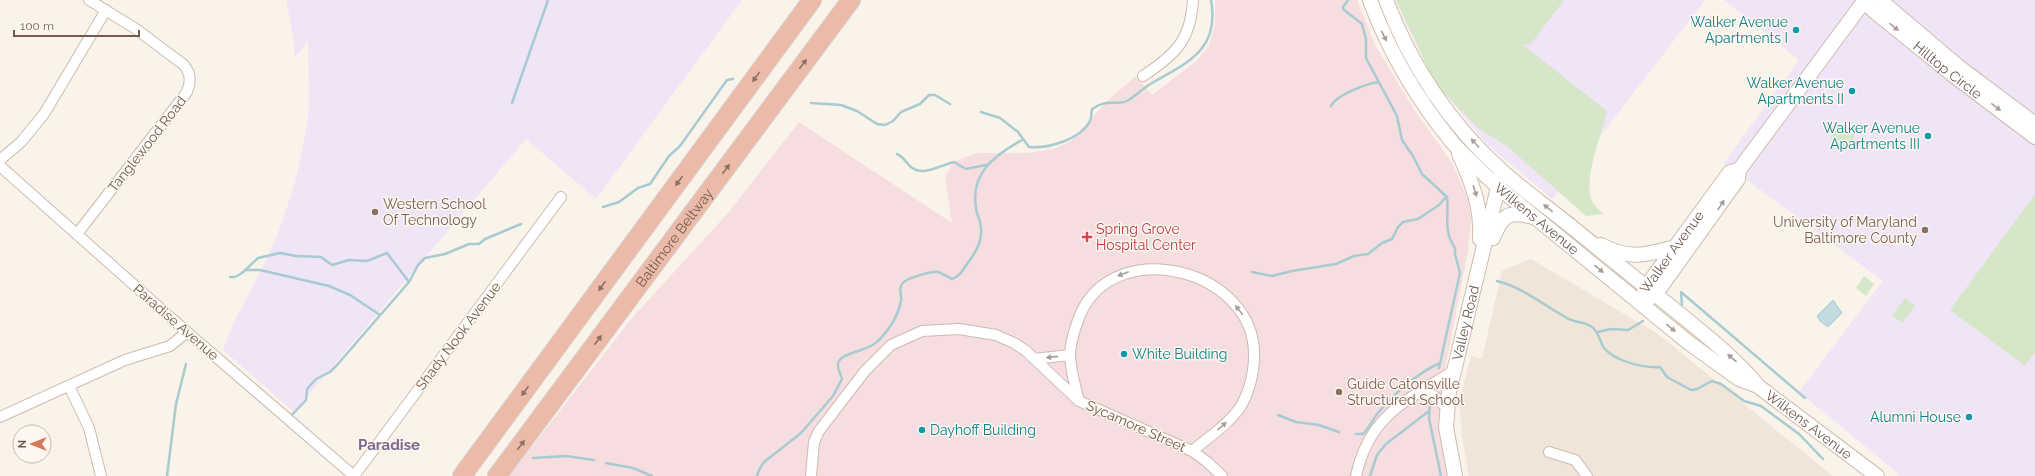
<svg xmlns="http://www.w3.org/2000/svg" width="2035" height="476" viewBox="0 0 2035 476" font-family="Raleway,sans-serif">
<rect width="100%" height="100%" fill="#faf3e9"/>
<path fill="#f0e5d8" d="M1531,259l127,75 175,142h-364l-6,-35 -4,-39 12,-46 11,3 20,-88z"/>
<path fill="#f0e5f6" d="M286,0h456l-146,199 -70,-60 -232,273 -71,-62 9,-24 35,-67 14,-34 14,-42 8,-37 6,-36 -1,-69 -13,16 -2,-22z
M1396,0h309l-153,199 -65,-55 -37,-44 -19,-27 -28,-55z
M1724,0h311v476h-134l-102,-84 84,-111 -159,-118 75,-103z"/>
<path fill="#f6dde0" d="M1215,0h142l18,45 42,69 35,49 16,36 3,18 -3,34 -26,134 -2,23 10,68h-941l123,-158 96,-105 71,-91 153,101 -7,-46 8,-15 24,-9h51l25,-4 18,-8 36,-40 29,-25 16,19 43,-33 14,-16 6,-21z"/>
<path fill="#d5e6c9" d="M1396,0h168l-33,44 -8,1 84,66c-5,24 -23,64 -16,88 2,5 8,11 12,15l-17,2 -78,-69 -30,-19 -36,-37 -10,-14z
M1843,127l9,4 2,7 -3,5 -8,4 -13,-9 6,-8z
M2035,194v158l-10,14 -75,-56z
M1864,276l10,8 -8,12 -10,-8z
M1905,298l10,8 -13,17 -10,-8z"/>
<path fill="#c0dce1" stroke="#a7cbd1" d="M1833,300l9,13 -14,14 -8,-6 -3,-5z"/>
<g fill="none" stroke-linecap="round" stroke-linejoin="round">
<path stroke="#a7cbd1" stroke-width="2.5" d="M1348,0l-5,7v2l19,15 4,15v19l31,58 5,24 11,16 9,18 25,23c2,21 -4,33 8,51v6l5,19 -21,95
M512,103l36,-103
M811,103l30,2 16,6 20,13 8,1 8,-4 8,-9 19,-8 9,-9h6l15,9
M1331,106c5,-11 35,-22 47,-24
M981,112l19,6 18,14 11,15c19,2 52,-8 61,-26 2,-4 1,-8 2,-12 15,-11 25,-3 35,-8 9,-5 16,-13 25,-18 37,-21 68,-34 59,-83
M897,154c7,3 9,9 14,13 12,10 30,-2 43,-5l12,7 20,-4
M603,207l16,-5 19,-14 12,-4 19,-28 11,-10 47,-66 6,-1
M245,270h15l69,16 21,9 30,20
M1252,272l20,4 20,-5 44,-7 18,-8 14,-2 14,-11 10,-4 6,-12 5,-5 15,-3 21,-14 7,-8
M230,277h5l7,-4 16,-15 22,-5 16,3 25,1 11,8 17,-5 18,1 20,-8 22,29
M1497,281c25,6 48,25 70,37 8,5 17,3 25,9 8,6 7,14 12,21 12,14 40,20 56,19l7,10 24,13 6,-1 15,-8 9,3 23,17 17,5 38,28 24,25
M1681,292l124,106
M1681,292l1,13
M1598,332l13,-3 17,1 15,-9
M1430,403l-1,15 12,58
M1278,415l18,7 23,3 20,7
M291,416l15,-16 1,-11 9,-10 14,-7 7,-7 72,-83 9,-17 7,-7 20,-4 24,-10h10l6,-5 36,-15
M1356,434h7c6,-6 9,-13 14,-20 16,-19 40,-41 63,-51
M533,458l33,-2 28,4
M606,463l27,5 19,8
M167,476l9,-72 10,-40
M757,476l2,-6 5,-8 37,-29 32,-37 9,-17c-1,-5 -5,-10 -4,-15 1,-12 30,-12 40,-23 10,-10 20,-25 23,-40 1,-6 -3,-12 1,-17 3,-6 31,-13 36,-12 5,2 10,5 14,7 8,-3 11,-9 15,-15 10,-13 17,-25 13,-42 -1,-5 -4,-9 -4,-14 -6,-35 19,-53 46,-68
M1370,476l7,-21 9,-11 43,-33"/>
<g stroke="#cbbbb0" stroke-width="12">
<path id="street" d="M1143,76c32,-21 48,-36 50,-76
M0,160l21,-18 23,-28 62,-104
M0,166l187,166 167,144
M77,234l110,-142c4,-11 4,-18 -3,-27l-48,-36 -47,-29
M1034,359l36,-4
M69,386l20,42 12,48
M1420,391l13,4 14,13
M1079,401c-4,-15 -8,-29 -9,-45 0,-13 5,-28 10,-41 35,-82 177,-45 174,42 0,16 -5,35 -13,49 -12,18 -32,31 -49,45
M0,417l125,-57 45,-14 17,-14
M1549,452l26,8 12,16
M354,476l207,-279
M811,476l3,-34 5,-11 46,-60 26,-26 31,-14 37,-2 37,6 18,8 12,8 53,50 113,50 14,10 16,15
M1356,476c13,-61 51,-76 99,-106"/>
</g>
<g stroke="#cdbcae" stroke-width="16">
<g id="secondary">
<path id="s1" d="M1370,0c19,52 47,99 82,142 14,16 31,31 46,45l191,156 50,36 19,7"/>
<path id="s2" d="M1386,0c24,64 64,125 116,171 24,22 51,40 76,61 27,22 54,44 82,66 34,28 71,55 99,89l118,89"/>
<path id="s3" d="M1863,0l11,11 79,64 82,62"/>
<path d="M1880,0l79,67 76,57"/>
<path d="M1459,154c13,28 23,54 21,85"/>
<path d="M1493,238c9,-23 16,-28 40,-21"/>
<path d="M1601,245c28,15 45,10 75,2"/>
<path id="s4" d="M1643,297l3,-10 84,-115 9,-2"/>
<path d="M1648,299l7,-4 83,-116 1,-9 126,-170"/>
<path id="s5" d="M1455,476l-9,-49 3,-35 51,-213"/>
</g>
</g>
<g stroke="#d7d1ce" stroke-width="20">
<g id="highway">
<path d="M462,476l350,-476"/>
<path id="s6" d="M497,476l354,-476"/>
</g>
</g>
<use href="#street" stroke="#fff" stroke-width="10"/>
<use href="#secondary" stroke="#fff" stroke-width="14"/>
<use href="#highway" stroke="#ecbaa8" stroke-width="18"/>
</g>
<defs><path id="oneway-solid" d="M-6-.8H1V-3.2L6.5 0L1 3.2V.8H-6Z"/></defs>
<g fill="#aa9d96">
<use href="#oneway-solid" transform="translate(1894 27) rotate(39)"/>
<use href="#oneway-solid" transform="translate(1384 36) rotate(64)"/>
<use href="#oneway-solid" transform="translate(1996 107) rotate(37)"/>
<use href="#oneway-solid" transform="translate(1475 143) rotate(-132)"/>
<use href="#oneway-solid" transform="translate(1475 191) rotate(73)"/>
<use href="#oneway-solid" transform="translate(1721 205) rotate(-56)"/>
<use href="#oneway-solid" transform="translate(1548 208) rotate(-141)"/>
<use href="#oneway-solid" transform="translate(1599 269) rotate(39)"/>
<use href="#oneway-solid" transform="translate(1123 274) rotate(159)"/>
<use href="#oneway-solid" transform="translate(1239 310) rotate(-129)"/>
<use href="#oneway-solid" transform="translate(1671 328) rotate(39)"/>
<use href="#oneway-solid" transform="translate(1052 357) rotate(174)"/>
<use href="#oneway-solid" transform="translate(1732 358) rotate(-139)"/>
<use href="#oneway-solid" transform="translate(1222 426) rotate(-41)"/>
</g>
<g fill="#8a6f62">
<use href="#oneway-solid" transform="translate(803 64) rotate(-53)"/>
<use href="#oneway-solid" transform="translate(756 77) rotate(126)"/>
<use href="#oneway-solid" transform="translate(726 169) rotate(-53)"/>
<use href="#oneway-solid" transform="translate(679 181) rotate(126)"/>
<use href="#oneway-solid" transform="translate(602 286) rotate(126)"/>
<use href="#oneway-solid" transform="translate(598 340) rotate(-53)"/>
<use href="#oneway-solid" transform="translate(525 391) rotate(126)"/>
<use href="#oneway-solid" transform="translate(521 445) rotate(-53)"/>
</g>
<g fill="#0f9aa8" stroke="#fdf7ef" stroke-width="1.5">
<circle cx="1796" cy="30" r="4"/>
<circle cx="1852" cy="91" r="4"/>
<circle cx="1928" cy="136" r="4"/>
<circle cx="1124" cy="354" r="4"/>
<circle cx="1969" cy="417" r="4"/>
<circle cx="922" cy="430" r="4"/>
</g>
<g fill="#8d6e63" stroke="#fdf7ef" stroke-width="1.5">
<circle cx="375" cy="212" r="4"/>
<circle cx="1925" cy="230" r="4"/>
<circle cx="1339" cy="392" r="4"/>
</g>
<path fill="#e0444e" stroke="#fdf7ef" stroke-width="1.5" d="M1085 231h4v4h4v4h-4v4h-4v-4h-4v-4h4z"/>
<g text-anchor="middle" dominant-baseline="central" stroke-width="3" stroke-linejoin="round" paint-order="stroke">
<g font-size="14" fill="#0d838f" stroke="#fdf7ef" text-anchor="end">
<text x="1788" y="22">Walker Avenue<tspan x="1788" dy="16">Apartments I</tspan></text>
<text x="1844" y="83">Walker Avenue<tspan x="1844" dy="16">Apartments II</tspan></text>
<text x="1920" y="128">Walker Avenue<tspan x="1920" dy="16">Apartments III</tspan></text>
<text x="1132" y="354" text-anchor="start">White Building</text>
<text x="1961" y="417">Alumni House</text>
<text x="930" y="430" text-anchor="start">Dayhoff Building</text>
</g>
<g font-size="14" fill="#715c50" stroke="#fdf7ef">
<text stroke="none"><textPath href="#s3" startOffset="110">Hilltop Circle</textPath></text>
<text transform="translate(147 144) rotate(-52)">Tanglewood Road</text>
<text stroke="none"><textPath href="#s1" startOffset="279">Wilkens Avenue</textPath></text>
<text stroke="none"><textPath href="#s6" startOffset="297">Baltimore Beltway</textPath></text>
<text stroke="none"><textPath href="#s4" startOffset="54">Walker Avenue</textPath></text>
<text transform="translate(176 322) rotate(41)">Paradise Avenue</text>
<text stroke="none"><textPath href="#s5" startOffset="156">Valley Road</textPath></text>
<text transform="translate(458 336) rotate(-53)">Shady Nook Avenue</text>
<text stroke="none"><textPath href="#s2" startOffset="607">Wilkens Avenue</textPath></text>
<text transform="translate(1136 426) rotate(24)">Sycamore Street</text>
</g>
<g font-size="14" fill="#785e54" stroke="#fdf7ef" text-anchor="start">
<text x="383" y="204">Western School<tspan x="383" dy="16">Of Technology</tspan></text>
<text x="1917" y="222" text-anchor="end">University of Maryland<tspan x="1917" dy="16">Baltimore County</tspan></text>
<text x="1347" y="384">Guide Catonsville<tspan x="1347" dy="16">Structured School</tspan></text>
</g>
<g font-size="14" fill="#be3a42" stroke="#fdf7ef" text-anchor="start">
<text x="1096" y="229">Spring Grove<tspan x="1096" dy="16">Hospital Center</tspan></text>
</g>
<g font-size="15" font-weight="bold" fill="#80678c" stroke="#fdf7ef">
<text x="389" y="445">Paradise</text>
</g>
</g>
<g transform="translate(32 444) rotate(270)"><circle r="19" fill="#fdf7ef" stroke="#c5b9af"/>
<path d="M0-3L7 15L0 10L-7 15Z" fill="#d4785e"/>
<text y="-6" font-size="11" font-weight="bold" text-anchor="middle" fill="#715c50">N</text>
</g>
<path d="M14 30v6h125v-6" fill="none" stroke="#715c50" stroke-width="2"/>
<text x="20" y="30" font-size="12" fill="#715c50" stroke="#fdf7ef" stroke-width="3" paint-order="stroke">100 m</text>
</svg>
